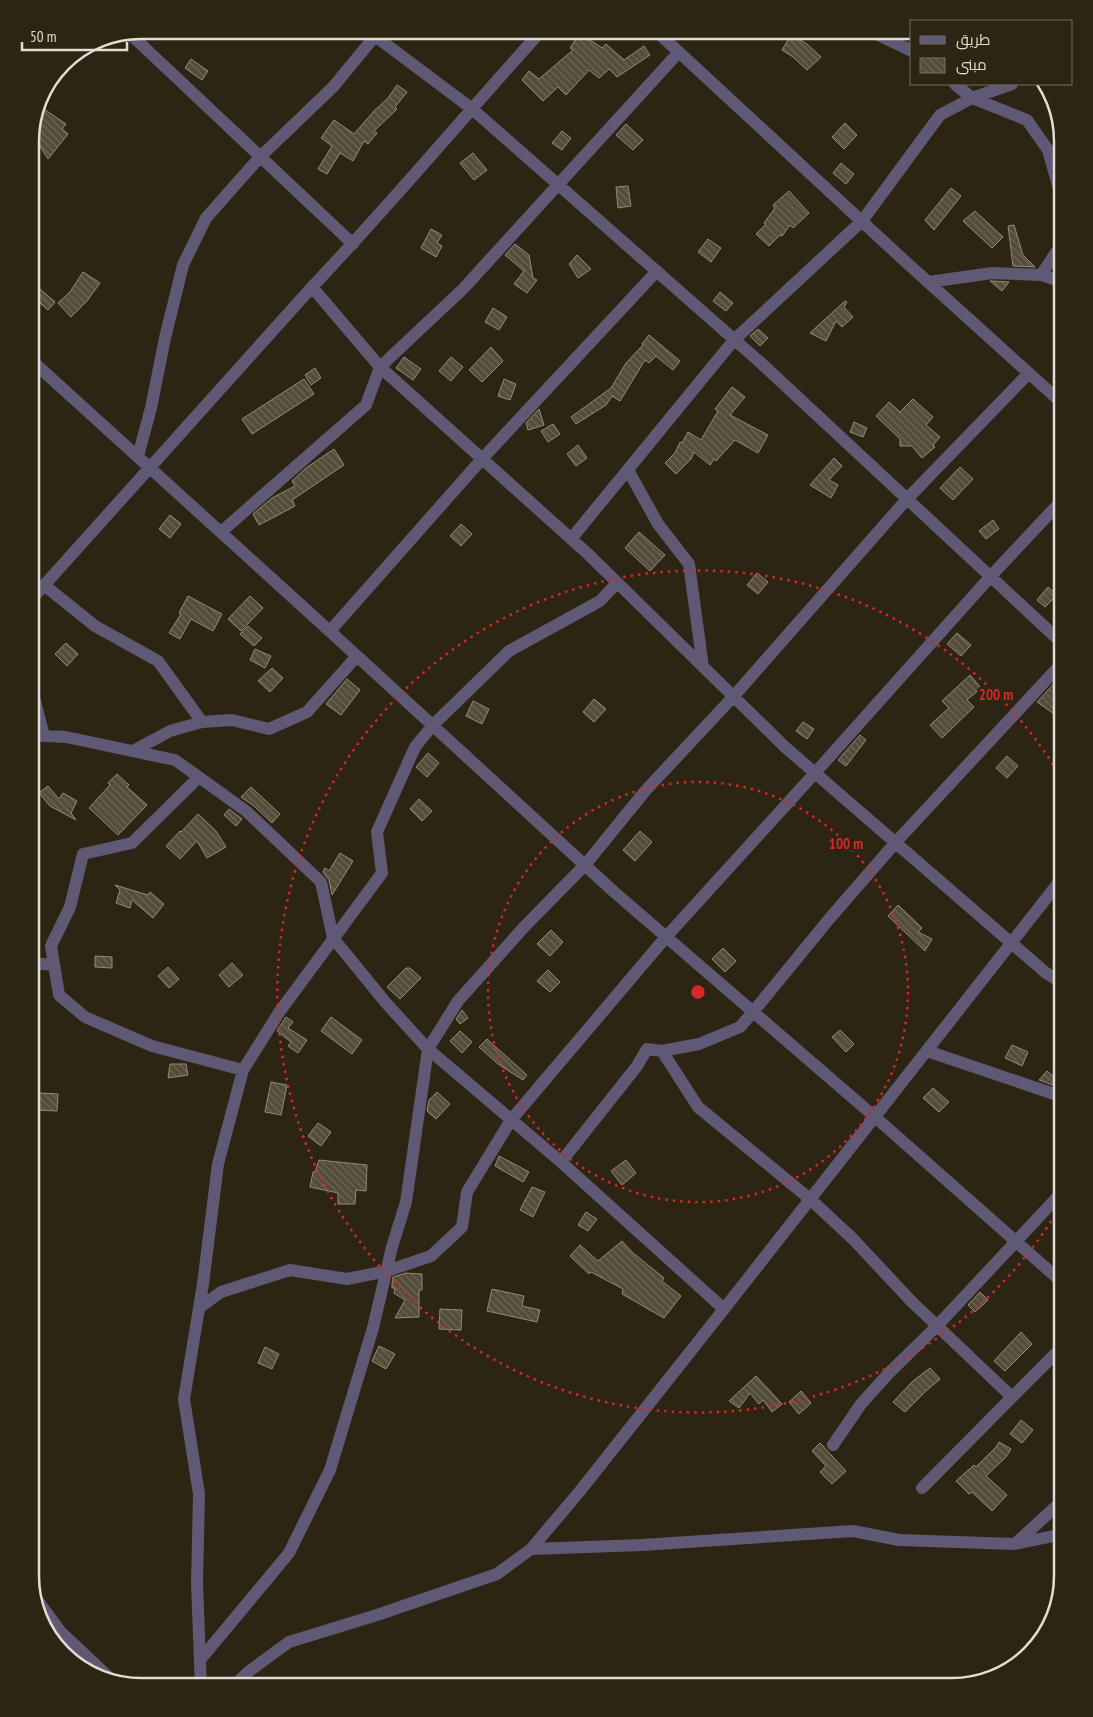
<svg xmlns="http://www.w3.org/2000/svg" width="1093" height="1717" viewBox="0 0 1093 1717" font-family="'PT Sans Narrow',Cairo,sans-serif">
<defs>
<pattern id="building-back-hatch" width="6" height="6" patternUnits="userSpaceOnUse" patternTransform="scale(1.25)"><rect width="6" height="6" fill="#544c3a"/><path d="M-1 5l2 2M0 0l6 6M5-1l2 2" fill="none" stroke="#6c6556"/></pattern>
</defs>
<rect width="100%" height="100%" fill="#2c2513"/>
<path fill="url(#building-back-hatch)" stroke="#938b76" d="M580,33l22,15 4,-4 18,16 20,-14 6,9 -33,22 -8,-8 -10,9 -10,-8 -23,25 -8,-8 -15,14 -21,-21 7,-9 10,8 34,-29 -3,-2z
M791,35l16,9 14,13 -14,13 -14,-13 -11,-7z
M191,59l17,12 -6,9 -17,-12z
M397,85l10,7 -12,15 2,2 -23,22 3,2 -9,11 -4,-3 -11,20 -13,-8 -13,21 -9,-5 14,-23 -11,-8 13,-18 20,14 20,-23 14,-13z
M38,105l28,19 -4,5 6,5 -20,25 -12,-19 -6,6v-13z
M845,123l12,12 -13,14 -12,-12z
M626,124l17,16 -10,10 -17,-15z
M562,131l9,7 -9,12 -10,-7z
M473,153l14,17 -13,10 -14,-17z
M841,163l13,11 -8,10 -13,-11z
M628,186l3,20 -13,2 -2,-21z
M951,188l10,8 -27,34 -9,-10z
M789,191l20,22 -16,15 -3,-3 -8,11 -2,-1 -11,11 -13,-12 10,-10 -2,-1 11,-15 -2,-3z
M975,211l28,26 -11,11 -29,-27z
M1014,225l9,30 12,12 -22,-1 -5,-40z
M431,229l11,6 -5,8 5,3 -6,11 -15,-9z
M708,239l13,9 -10,14 -13,-10z
M515,244l14,11 4,23 4,2 -10,13 -13,-9 10,-13 -19,-16z
M577,255l14,14 -13,9 -9,-14z
M83,272l17,11 -13,18 -16,16 -13,-14 12,-11z
M990,281h2l17,1 -7,9z
M40,289l15,13 -7,8 -15,-13z
M720,292l13,11 -7,8 -13,-10z
M845,301l2,1 -3,5 9,10 -11,10 -6,-6 -10,20 -16,-8z
M493,308l14,9 -8,13 -14,-8z
M758,329l10,9 -8,8 -10,-10z
M649,335l31,26 -7,9 -17,-14 -7,7 -4,-3 -25,41 -8,-5 -6,9 -30,19 -5,-7 40,-29 15,-25 17,-18 -1,-1z
M491,347l12,14 -21,21 -13,-12z
M404,357l17,12 -8,11 -17,-12z
M451,357l12,10 -12,14 -12,-10z
M315,368l6,10 -10,7 -6,-10z
M304,379l10,15 -62,40 -10,-15z
M504,379l12,5 -6,16 -12,-4z
M732,387l13,10 -15,18 38,20 -10,18 -23,-13 -19,21 -2,-2 -4,6 -16,-13 -3,7 -15,15 -11,-11 10,-10 5,-11 2,1 6,-11 13,8 17,-29 -3,-2z
M913,399l20,18 -7,8 14,12 -7,8 2,2 -13,11 -10,-12h-12v-7l-24,-23 13,-14 11,10z
M539,409l5,16 -16,5 -2,-7z
M854,422l13,6 -4,9 -13,-5z
M553,424l7,10 -12,8 -7,-11z
M578,445l9,13 -11,8 -9,-12z
M334,449l10,16 -52,35 3,6 -36,19 -6,-11 19,-16 23,-12 -3,-5 14,-13z
M834,458l8,8 -13,14 9,5 -7,13 -21,-13z
M960,467l13,12 -20,21 -13,-12z
M170,515l11,9 -11,14 -11,-9z
M993,520l6,9 -13,10 -7,-8z
M461,524l11,10 -11,12 -11,-10z
M639,532l26,23 -15,16 -25,-23z
M757,573l11,9 -10,12 -11,-9z
M1048,587l9,8 -12,12 -8,-7z
M188,596l34,18 -9,17 -22,-12 -11,20 -11,-6 12,-19 -2,-1z
M250,596l13,12 -22,23 -13,-12z
M248,626l14,12 -8,8 -14,-12z
M957,633l14,12 -10,11 -14,-12z
M66,643l12,11 -11,12 -12,-12z
M255,649l16,7 -6,12 -15,-8z
M272,668l11,10 -13,14 -12,-11z
M1063,674v46l-26,-18z
M970,675l11,13 -14,12 7,7 -32,31 -12,-13 19,-17 -7,-7z
M347,679l13,11 -19,25 -15,-11z
M594,699l12,10 -12,13 -11,-10z
M473,701l16,8 -7,15 -16,-8z
M803,722l11,7 -7,10 -11,-8z
M860,735l6,5 -20,26 -8,-6z
M428,753l11,10 -12,14 -11,-10z
M1007,756l11,10 -11,12 -11,-10z
M117,774l12,11 -2,2 20,18 -29,30 -29,-27 21,-23 -2,-2z
M48,786l11,13 4,-6 14,8 -6,12 5,7 -26,-14 -11,-13z
M251,787l29,27 -8,9 -18,-17 -13,-9z
M419,799l13,12 -10,10 -12,-12z
M229,809l13,10 -6,7 -12,-11z
M198,814l18,17 10,16 -19,11 -10,-17 -17,18 -14,-13 14,-15 1,1z
M640,831l12,11 -17,19 -12,-11z
M340,853l13,8 -21,34 -3,-15 -6,-8 2,-4 4,3z
M115,885l33,10 2,-3 14,12 -11,14 -21,-18 -2,8 -14,-5 4,-13z
M898,905l24,23 -4,4 14,7 -7,12 -37,-35z
M551,930l12,12 -13,14 -13,-12z
M723,948l13,13 -11,11 -13,-13z
M95,956l17,1v11l-17,-1z
M232,963l11,12 -14,12 -10,-12z
M168,967l11,12 -10,9 -11,-12z
M406,968h4l11,10 -21,21 -13,-12z
M548,970l12,12 -10,10 -13,-11z
M462,1010l6,8 -8,6 -4,-5z
M286,1017l7,5 -5,6 19,12 -9,13 -10,-7 3,-4 -14,-11z
M331,1017l31,23 -10,14 -31,-23z
M840,1030l14,14 -8,8 -14,-15z
M460,1031l12,11 -10,11 -12,-12z
M487,1039l40,36 -4,5 -25,-16 -19,-17z
M1012,1045l16,7 -6,14 -17,-8z
M170,1064h16l2,11 -20,3z
M1047,1071l14,12 -3,4 -19,-7z
M271,1082l16,3 -6,30 -16,-3z
M933,1088l16,14 -10,10 -16,-14z
M437,1092l13,12 -14,15 -9,-8 2,-11z
M39,1093l19,1 -1,17 -19,-1z
M318,1123l13,9 -10,14 -13,-10z
M499,1156l30,16 -6,10 -28,-16z
M319,1160l48,5 -1,26 -10,-1 -1,14h-17v-11l-28,-6 3,-15h2z
M626,1160l10,13 -14,12 -11,-14z
M532,1187l13,5 -12,25 -13,-7z
M586,1212l11,7 -9,12 -10,-6z
M622,1241l10,11 32,26 -2,3 19,15 -17,22 -42,-24 1,-5 -32,-17 -2,2 -19,-18 10,-11 18,16z
M406,1273l16,1v16h-3v27l-24,1 10,-18 -11,-7 1,-5h-3v-4l1,-7z
M492,1289l32,7 -2,10 18,4 -3,12 -50,-11z
M980,1292l8,8 -13,12 -7,-7z
M440,1309l22,1 -1,20 -22,-1z
M1021,1332l11,12 -27,27 -11,-10z
M379,1346l16,8 -9,15 -14,-8z
M265,1347l14,7 -7,15 -14,-6z
M930,1368l10,11 -14,12 -21,21 -12,-10 20,-21z
M756,1376l26,28 -10,8 -9,-12 -4,4 -9,-11 -11,15 -10,-7z
M801,1391l10,12 -12,11 -10,-12z
M1021,1420l12,10 -11,13 -12,-9z
M999,1442l12,7 -5,8 -20,19 21,19 -15,16 -20,-19 -3,2 -13,-13 18,-16 2,2 20,-20z
M820,1443l26,28 -14,13 -12,-12 6,-6 -14,-15z"/>
<g fill="none" stroke-linecap="round" stroke-linejoin="round">
<path stroke="#5f5976" stroke-width="12" d="M367,30l104,78 290,255 302,281
M655,30l241,223 167,151
M868,30l44,21
M128,32l225,212
M972,98l55,22 21,30 15,53
M972,98l40,-14
M1041,275l22,-33
M929,282l63,-9 49,2 22,7
M312,287l68,80 208,187 197,193 261,226 17,10
M30,359l327,297 256,235 262,226 188,166
M138,456l13,-48 14,-70 18,-73 23,-47 54,-61 73,-70 47,-57
M628,470l30,54 31,40 14,103
M221,532l145,-127 14,-38 83,-78 216,-237
M571,539l163,-199 128,-119 78,-106 32,-17 -17,-14
M44,585l51,41 63,35 44,61
M30,601l282,-314c79,-83 153,-172 230,-257
M330,631l152,-172 175,-188
M30,682l14,54
M30,735l36,2 109,23 71,51 75,71 12,56 53,65 42,46 133,113 163,147
M133,751l37,-20 32,-9 30,-2 37,9 38,-17 50,-56
M199,777l-67,66 -49,11 -13,53 -19,39 8,49 26,22 67,29 91,24
M30,963l24,2
M662,1051l36,56 112,92 43,40 58,62 101,96
M927,1051l136,46
M561,1162l76,-96 10,-17 15,2 37,-7 41,-17 13,-15 77,-94 66,-76 167,-180
M199,1308l22,-16 69,-22 57,9 40,-8 44,-15 31,-29 5,-35 44,-72 155,-183 149,-164 176,-197 72,-77
M833,1445l28,-41 28,-31 48,-47 126,-135
M922,1488l141,-142
M1015,1544l48,-44
M531,1549l111,-4 211,-14 46,9 116,4 48,-10
M35,1597l25,34 52,49
M200,1660l89,-107 41,-83 43,-142 19,-81 14,-45 22,-153 30,-48 67,-75 60,-61 61,-75 87,-93 174,-198 122,-126
M201,1687l-4,-103 2,-90 -15,-95 19,-115 15,-120 25,-94 37,-59 102,-138 -5,-41 38,-85 18,-22 76,-74 91,-50 17,-18"/>
<path stroke="#5f5976" stroke-width="12" d="M233,1687l15,-15 41,-30 88,-27 120,-41 34,-25 49,-58 144,-182 339,-432"/>
</g>
<g fill="none" stroke="#d62828" stroke-width="2.5" stroke-dasharray="2.5 5">
<circle cx="698" cy="992" r="210"/>
<path d="M1063 1202A421 421 0 1 1 1063 781"/>
</g>
<path d="M0 0H1093V1717H0ZM141 39H952A102 102 0 0 1 1054 141V1576A102 102 0 0 1 952 1678H141A102 102 0 0 1 39 1576V141A102 102 0 0 1 141 39Z" fill="#2c2513" fill-rule="evenodd"/>
<path fill="none" stroke="#e1ddd2" stroke-width="2.5" d="M141 39H952A102 102 0 0 1 1054 141V1576A102 102 0 0 1 952 1678H141A102 102 0 0 1 39 1576V141A102 102 0 0 1 141 39Z"/>
<circle cx="698" cy="992" r="8" fill="#d62828" stroke="#2c2513" stroke-width="2.5"/>
<g font-size="15" text-anchor="middle" font-weight="bold" fill="#d62828" stroke="#2c2513" stroke-width="5" stroke-linejoin="round" paint-order="stroke">
<text x="996" y="700">200 m</text>
<text x="846" y="849">100 m</text>
</g>
<rect x="910" y="20" width="162" height="65" fill="#2c2513" stroke="#746f5f"/>
<rect x="920" y="36" width="25" height="8" fill="#5f5976" stroke="#746f5f"/>
<text x="956" y="45" font-size="15" fill="#e1ddd2">طريق</text>
<rect x="920" y="58" width="25" height="15" fill="url(#building-back-hatch)" stroke="#746f5f"/>
<text x="956" y="70" font-size="15" fill="#e1ddd2">مبنى</text>
<path d="M22 42v8h105v-8" fill="none" stroke="#e1ddd2" stroke-width="2.5"/>
<text x="30" y="42" font-size="15" fill="#e1ddd2" stroke="#2c2513" stroke-width="4" paint-order="stroke">50 m</text>
</svg>
